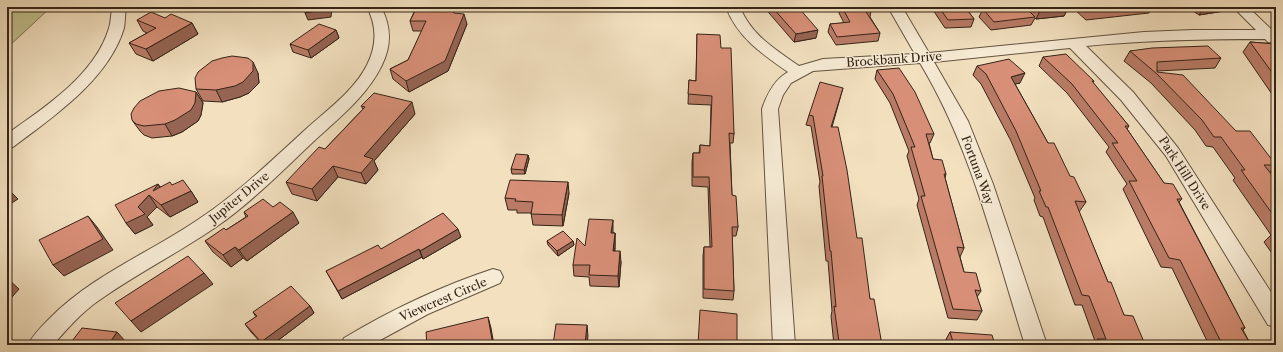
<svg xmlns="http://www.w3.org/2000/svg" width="1283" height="352" viewBox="0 0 1283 352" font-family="'Libre Caslon Text',serif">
<rect width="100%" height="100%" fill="#f2e0bf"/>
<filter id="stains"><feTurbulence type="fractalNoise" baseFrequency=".005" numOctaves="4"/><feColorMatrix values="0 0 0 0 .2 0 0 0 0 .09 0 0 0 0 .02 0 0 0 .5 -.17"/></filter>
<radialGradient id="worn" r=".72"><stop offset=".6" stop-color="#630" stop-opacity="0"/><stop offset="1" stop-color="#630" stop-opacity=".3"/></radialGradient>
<path fill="#c1c08e" stroke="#7b7252" d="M7,7h44l-44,41z"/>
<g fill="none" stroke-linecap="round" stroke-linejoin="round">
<g stroke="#645341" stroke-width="2">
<path id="minor" d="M112,7h14c-1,7 -1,15 -2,21 -15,51 -71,89 -111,119l-6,2v-15c38,-27 88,-59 102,-106 2,-6 2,-14 3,-21z
M367,7h14c10,19 11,38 1,58 -15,31 -43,53 -68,76 -32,30 -62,61 -98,86 -38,26 -80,47 -118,74 -17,12 -31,28 -45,44h-25c5,-10 13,-18 21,-26 42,-43 98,-65 147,-98 40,-26 74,-59 109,-91 22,-20 49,-39 62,-65 10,-20 10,-39 0,-58z
M726,7h14c11,28 35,42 59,59l24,-7 92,-5 -27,-47h14l27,46 215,-21 49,-2h63l-23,-23h15l25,24h3v12l-8,-1 -3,-3c-60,0 -119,1 -179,7l47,46 45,56 98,152v27l-8,-2 -102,-169 -45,-56 -51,-52 -136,14 34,59 25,63 54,161h-22c-30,-95 -53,-196 -105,-282l-107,8 -22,12 -8,12 -5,14 17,236h-22l-11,-236c5,-15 12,-29 26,-37 -26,-18 -51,-35 -62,-65z
M493,269l7,2 3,6 -3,6 -72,31 -57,31h-30l3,-7c47,-28 97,-52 149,-69z"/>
</g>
<use href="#minor" fill="#f7ebd5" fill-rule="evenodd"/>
</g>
<path fill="#b97b66" stroke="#352417" d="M413,7h37l4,6 13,11 -19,47 -39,21 -16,-13 -3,-10 18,-9 14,-29h-9l-3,-10 5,-11z
M766,7h25l25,31 -22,4 -25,-29z
M841,7h28l2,4 -1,6 10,16 -2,8 -42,4 -8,-13 2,-8 14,-1 -5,-10z
M931,7h34l9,12 -3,8 -26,1z
M1003,7h64l1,1 -4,8 -28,3 -1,-1 -4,7 -40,5 -12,-13 4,-8z
M1075,7h152l-3,4 -25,4 -9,-6h-39l-2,4 -63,7 -12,-11z
M1269,7h7v6h-2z
M165,18l27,5 6,11 -45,27 -17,-7 -7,-11 18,-10 -4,-2 -6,-11z
M336,30l3,8 -28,20 -18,-6 -3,-8z
M697,34l24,14 13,86 -1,9h-3l2,52 6,32 -2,9h-4l2,55 -1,9 -30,-2v-42l1,-9h6l-2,-60 -16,-1v-24l1,-9h6l1,-8 10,1 1,-41 -23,-1 1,-24 7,1z
M1250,42l26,2v56l-33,-48z
M1130,51l91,7 -6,10 -58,3v1l79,59 40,34 -6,7 6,8v79l-12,-17 7,-7 -38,-55 2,-2 -22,-31 -7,-1 -11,-16 -44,-47 -27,-22z
M1043,57l51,24 -1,2 36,43 -2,3 37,54 18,16 -3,3 66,126 -2,2 8,15h-42l-37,-77 -11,-1 -38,-78 4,-5 -21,-32 3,-5 -42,-54 -28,-27z
M977,66l43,17 -5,1 33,59 38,59 -7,10 29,70 16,33 20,27 7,3h-60l4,-4 -13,-36h-7l-32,-88 -3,-1 -6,-16 1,-2 -24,-57 -30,-57 -8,-9z
M877,70l57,64 -4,9h-1l4,16 13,15 -1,4 19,70 -4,9 4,15 17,19 -4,6 5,14 -5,9 -29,-2 -31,-113 2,-6 -12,-43 2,-5 -19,-48 -15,-24z
M258,73l1,10 -10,10 -9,4 -18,5 -19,-1 -7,-12z
M843,88l-11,39 38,172 12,46h-48l-3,-29 1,-5 -4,-50h-2l-7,-75 1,-4 -9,-56 -5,-1 3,-10z
M196,92l7,11 -2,12 -3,6 -16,11 -10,4 -20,2 -8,-3 -4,-4 -8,-11z
M361,106l54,8 -41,47 4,9 -12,14 -28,-7 -21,24 -25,-7 -6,-12 39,-33 38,-40z
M528,155l1,4 -4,15h-13l-1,-5z
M158,184l2,3 12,-2 19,6 7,11 -28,15 -13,-10 -10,10 6,8 -18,9 -9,-11z
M569,193l-6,33 -30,-1 -2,-12h-14v-3h-9l-3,-12z
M273,207l26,16 -52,38 -4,-3 -12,9 -18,-15 -8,-11 21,-11 20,-13 -2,-5z
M613,232v1h2v18l6,11 -2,25 -29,-1 -1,-9 -15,-1 -1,-11 12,-19z
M461,237l-38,22 -1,-2 -80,42 -16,-28 55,-22z
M547,241h26l1,4 -16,11 -10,-11z
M310,306l4,7 -42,32h-9l-12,-13 -6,-8 11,-7 -3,-5z
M950,332l45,13h-50l-1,-2z"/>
<path fill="#966453" stroke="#352417" d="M329,7h3l-1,10 -23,3 -3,-7z
M1204,7h23l-3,4 -25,4z
M1068,8l-4,8 -28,3 4,-8z
M464,14l3,10 -19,47 -39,21 -3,-11z
M192,23l6,11 -45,27 -7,-12z
M336,30l3,8 -28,20 -3,-8z
M818,30l-2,8 -22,4 2,-8z
M253,62l5,11 1,10 -10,10 -9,4 -18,5 -6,-12z
M1025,73l-5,10 -14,3 5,-9z
M196,92l7,11 -2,12 -3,6 -16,11 -10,4 -7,-12z
M412,102l3,12 -41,47 4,9 -12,14 -5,-11 3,-17z
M528,155l1,4 -4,15 -1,-4z
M333,166l5,11 -21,24 -5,-12z
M568,182l1,11 -6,33 -1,-11z
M158,184l8,12 -13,-5z
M7,188l11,11 -11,7z
M191,191l7,11 -28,15 -9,-12z
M149,195l8,12 -10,10 6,8 -18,9 -9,-11 12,-16z
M293,212l6,11 -52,38 -8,-11z
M88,216l9,11 16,23 -49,26 -11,-11z
M613,220v12l-1,12 -1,-11z
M458,229l3,8 -38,22 -3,-8z
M615,233v12l-1,17 -1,-11z
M573,241l1,4 -16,11 -1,-5z
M235,247l8,11 -12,9 -8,-12z
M419,249l3,8 -80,42 -4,-8z
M620,251l1,11 -2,25 -1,-11z
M204,273l9,11 -72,48 -10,-11z
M7,278l12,11 -12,14z
M310,306l4,7 -42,32h-9l-2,-3z
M488,317l3,11 3,17h-1z
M587,325l1,11 -1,9h-2z
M117,332l10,11 -1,2h-18z"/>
<path fill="#d78f77" stroke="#352417" d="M305,7h24v2l-24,4z
M417,7h33l4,6 10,1 -19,47 -39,20 -16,-12 18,-9 18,-39h-16z
M772,7h19v2l7,-2 20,23 -22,4z
M842,7h27l2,4 -5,1 14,21 -43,4 -7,-13 20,-2z
M939,7h26l9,12 -26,1z
M1003,7h22l10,10 -41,5 -11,-13z
M1035,7h32l1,1 -28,3z
M1086,7h40l-35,4z
M151,12l14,6 6,-4 21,9 -46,26 -17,-6 27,-15 -19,-8z
M319,24l17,6 -28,20 -18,-6z
M697,34l23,1 1,13h10l3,86 -5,-1 3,62 4,1 2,31h-6l2,64 -30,-2v-42h8l-3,-70h-16v-24h7v-8l10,1 2,-50 -24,-2 1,-14 7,1z
M1250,42l26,2v34z
M1208,46l13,12 -64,4v10l26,3 53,56h14l26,34h-12l12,15v39l-35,-49h4l-24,-33h-7l-12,-17 -45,-46 -27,-23 22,-3z
M1066,54l28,27h-2l37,45h-4l39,57 9,1 9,15h-5l68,129h-4l10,17h-25l-2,-4 -4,-1 -40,-80 -11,-2 -40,-77h8l-25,-38h6l-46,-59 -29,-27z
M232,56l16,2 5,4v9l-10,11 -8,4 -19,4 -20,-1 -1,-11 3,-6 14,-11 10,-3z
M1009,59l16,14 -14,4 37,66h6l16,33 4,1 12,25 -11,-1 33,81h3l13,33 9,1 11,26h6l1,3h-51l-3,-6h9l-17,-43 -7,-1 -34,-88h-2l-7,-16h2l-25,-60 -30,-57 -9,-8z
M899,68l16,24 19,42h-8l7,25 9,1 4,14h-2l20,74 -7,-1 7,25 12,1 5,18 -6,-1 7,21 -29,-2 -32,-113h4l-14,-49h4l-22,-53 -16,-24z
M820,82l23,6 -12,39h7l9,43 10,68h5l8,61h4l8,46 -43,-3 -5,-36 2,1 -5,-56h-1l-8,-75h1l-10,-60 -4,-1z
M179,88l17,4 -1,11 -4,7 -16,10 -10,4 -21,2 -8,-2 -4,-4 -1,-6 3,-6 6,-7 19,-10z
M374,93l38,9 -48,54 9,3 -12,14 -28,-7 -21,23 -26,-7 33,-35 6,2 40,-42 -4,-1z
M516,154l12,1 -4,15 -13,-1z
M183,180l8,11 -30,14 -12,-10 -11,12 7,7 -19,9 -11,-18 43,-21 -5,7 17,-9 2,3z
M510,180l58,2 -6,33 -31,-1 2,-12 -18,-1 1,-2 -11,-1z
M263,199l10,8 7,-5 13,10 -54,38 -4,-3 -12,8 -18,-14 19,-13 2,2 22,-14 -4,-4z
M443,213l15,16 -38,22 -1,-2 -81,42 -12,-20 52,-26 3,4z
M88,216l15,23 -50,26 -14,-25z
M589,219l24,1 -2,13h4l-2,18h7l-2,25 -29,-1 1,-10h-17l4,-27 8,8z
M563,231l10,10 -16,10 -10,-10z
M188,256l16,17 -73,48 -16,-18z
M291,286l19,20 -49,36 -16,-18 12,-8 -4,-4z
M700,310l37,4v31h-39z
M488,317l5,28h-66l-1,-13z
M556,324l31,1 -2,20h-32z
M82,328l35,4 -9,13h-39z
M950,332l42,3 3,10h-41z"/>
<g text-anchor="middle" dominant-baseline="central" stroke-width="3" stroke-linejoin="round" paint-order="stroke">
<g font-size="12" fill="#352417" stroke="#f7ebd5">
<text transform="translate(894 59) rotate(-4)">Brockbank Drive</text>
<text transform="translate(978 170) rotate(70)">Fortuna Way</text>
<text transform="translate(1185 173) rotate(57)">Park Hill Drive</text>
<text transform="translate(239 197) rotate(-39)">Jupiter Drive</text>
<text transform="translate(443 299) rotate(-23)">Viewcrest Circle</text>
</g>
</g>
<rect width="1283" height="352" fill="none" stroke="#f2e0bf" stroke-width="24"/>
<rect x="8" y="8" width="1267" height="336" fill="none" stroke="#352417" stroke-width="2"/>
<rect x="12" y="12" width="1259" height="328" fill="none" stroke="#352417"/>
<rect width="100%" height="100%" filter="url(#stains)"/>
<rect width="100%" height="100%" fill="url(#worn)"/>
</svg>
